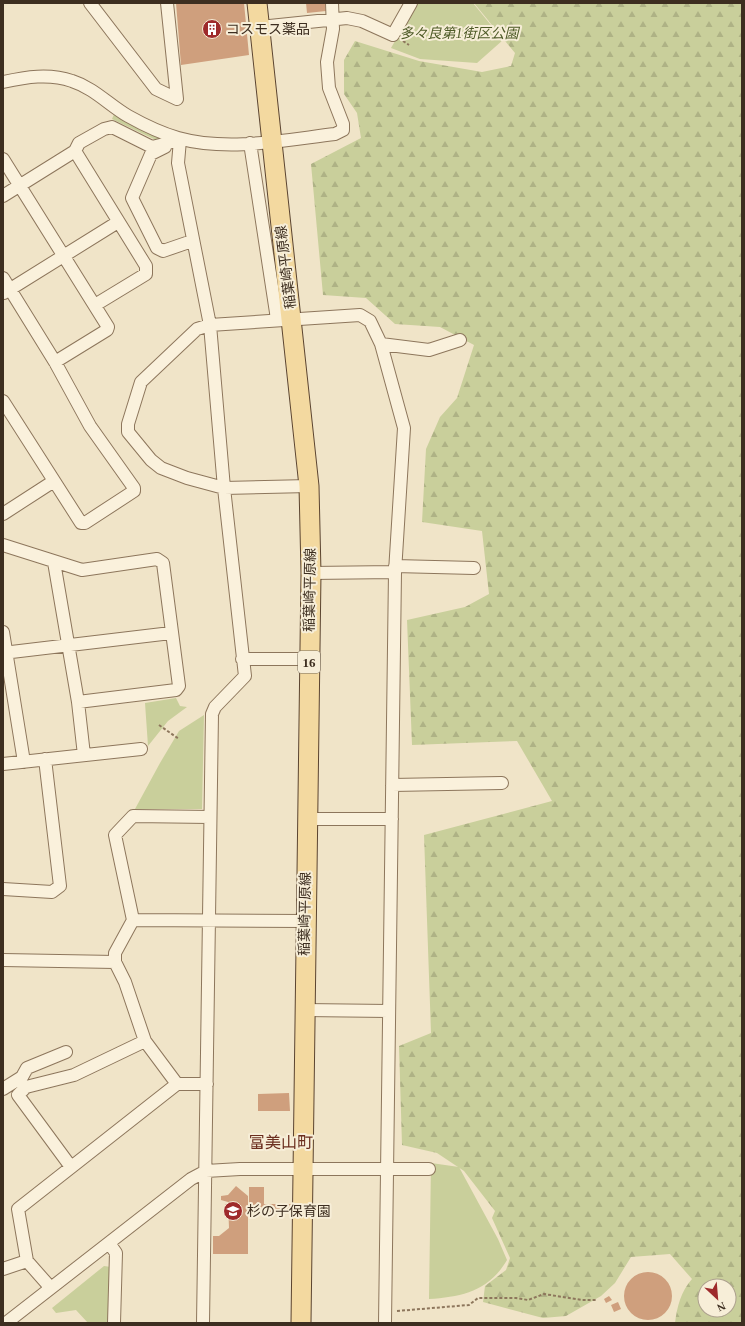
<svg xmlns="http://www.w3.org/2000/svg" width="745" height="1326" viewBox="0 0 745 1326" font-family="'Times New Roman','Noto Sans JP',serif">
<defs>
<pattern id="forest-firs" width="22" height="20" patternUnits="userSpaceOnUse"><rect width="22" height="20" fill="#c9cf9b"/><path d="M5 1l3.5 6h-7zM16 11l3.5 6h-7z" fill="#aeb285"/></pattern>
</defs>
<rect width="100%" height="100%" fill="#f0e4c8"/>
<path fill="url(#forest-firs)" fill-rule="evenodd" d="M474,3h268v1320h-67c2,-16 6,-32 17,-44l-22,-25 -39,3 -16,26 -14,13 -35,20 -23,2 -60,-16 2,-16 21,-16 4,-12 -18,-40 3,-7 -31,-40 -27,-18 -35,-8 -3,-99 32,-13 -7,-198 128,-34 -35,-60 -105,4 -5,-125 58,-13 24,-13 -7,-63 -60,-9 4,-73 14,-32 17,-19 17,-53 -34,-18 -45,-3 -29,-26 -43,-3 -12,-131 50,-26 -4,-25 -13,-19v-34l11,-19 64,20 63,11 29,-6 4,-13zM705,1286h24v24h-24z"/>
<path fill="#c9cf9b" d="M417,3h56l30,37 -26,23 -57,-4 -29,-11z
M115,112l50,26 -7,3 -46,-22z
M176,698l4,8 7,1 -19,14 -20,25 -3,-43z
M204,715l-2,94h-67l25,-46 19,-32z
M431,1163l28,4 39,72 9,21c-18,31 -45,37 -78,39z
M104,1266l7,1 -1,56h-22l-12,-13 -20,3 -4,-5z"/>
<path fill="#cf9f7d" d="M176,3h68l5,52 -68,10z
M306,3h19l1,8 -19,2z
M289,1093l1,18h-32v-17z
M236,1186l12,10v58h-35v-18h6l10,-8 -1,-26 -7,-2v-4l7,-1z
M249,1187h15v17h27v8h-42z
M624 1296a24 24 0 1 1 48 0a24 24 0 1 1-48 0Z
M609,1296l3,4 -6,3 -2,-4z
M618,1302l3,7 -7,3 -3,-7z"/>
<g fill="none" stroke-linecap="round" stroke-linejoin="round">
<g stroke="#8d765c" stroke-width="14">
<path id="street" d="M90,3l66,86 21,10 -10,-96
M260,27l87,-9 15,3 31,14 18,-32
M3,82c23,-5 46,-9 69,-1 22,7 37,24 56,35 16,9 33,17 50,22 50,14 107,2 157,-4l8,-4v-6l-14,-36 -2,-26 6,-33 -1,-26
M180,140l-2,23 32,162 14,163 21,188 -30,31 -3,7 -9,609
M250,143l27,176
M165,147l-14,7 -19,44 25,50 6,3 29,-10
M75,151l71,115v8l-51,31
M3,159l105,168 -1,3 -52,32
M3,196l72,-45 4,-8 25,-14 8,-2 40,20 28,-7
M3,278l52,84 35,64 44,62v3l-49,32h-4l-78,-122
M4,293l114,-71
M381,344l48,6 31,-10
M309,486l-85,2 -37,-10 -26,-10 -10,-8 -23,-28v-8l13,-42 56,-53 13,-4 150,-10 10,6 11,23 23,84 -9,144 -10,751
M3,514l51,-33
M3,545l79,25 75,-11 6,4 16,123 -3,4 -98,12
M54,562l24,140 6,53
M395,566l79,2
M311,573l84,-1
M3,632l21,130
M3,653l168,-20
M242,659h67
M3,764l138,-15
M392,785l110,-2
M307,819h85
M3,889l49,3 8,-6 -15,-127
M133,920l-18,-85 18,-19 77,1
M3,960l112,2 10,20 20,59 32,43
M115,962v-9l18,-33 172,1
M304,1010l85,1
M3,1089l19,-12 5,-9 39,-16
M71,1167l-53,-72 8,-8 48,-12 71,-34
M109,1243l7,10 -2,70
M3,1269l24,-8
M50,1287l-23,-26 -9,-52 159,-125h30
M6,1323l185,-144 15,-8 34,-2h189"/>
</g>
<g stroke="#5b4430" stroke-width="21">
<path id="primary" d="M257,3l52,483 2,87 -10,750"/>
</g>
<path stroke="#8d765c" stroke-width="2" stroke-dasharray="3 2" stroke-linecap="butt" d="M403,41l6,4
M159,725l20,14
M397,1311l72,-6 9,-7h38l12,2 16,-6 38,6h15"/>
<use href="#street" stroke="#faf1dc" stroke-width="12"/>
<use href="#primary" stroke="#f3d9a0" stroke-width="19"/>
</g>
<defs>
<g id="building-disc" transform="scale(1)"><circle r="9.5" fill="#9e2a2b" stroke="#f7eed8"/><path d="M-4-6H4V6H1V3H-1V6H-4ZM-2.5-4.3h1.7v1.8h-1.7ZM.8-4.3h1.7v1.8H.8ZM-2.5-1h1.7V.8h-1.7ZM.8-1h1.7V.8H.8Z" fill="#fff"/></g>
<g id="school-disc" transform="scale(1)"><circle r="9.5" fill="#9e2a2b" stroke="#f7eed8"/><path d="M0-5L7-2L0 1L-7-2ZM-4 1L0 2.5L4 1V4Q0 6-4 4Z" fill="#fff"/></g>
</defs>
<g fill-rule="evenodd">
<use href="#building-disc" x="212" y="29"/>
<use href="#school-disc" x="233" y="1211"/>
</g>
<g text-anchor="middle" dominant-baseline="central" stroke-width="4" stroke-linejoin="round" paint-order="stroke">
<rect fill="#f7eed8" stroke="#756857" stroke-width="1" x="298" y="651" width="22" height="22" rx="3"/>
<g font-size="13" font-weight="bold" fill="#3d2e20">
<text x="309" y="662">16</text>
</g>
<g font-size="14" fill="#3d2e20" stroke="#f7eed8" text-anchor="start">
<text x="226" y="29">コスモス薬品</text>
<text x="247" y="1211">杉の子保育園</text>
</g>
<g font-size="14" font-style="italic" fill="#4d5a26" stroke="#f7eed8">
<text x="459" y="33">多々良第1街区公園</text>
</g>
<g font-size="14" fill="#3d2e20" stroke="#f7eed8">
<text transform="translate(286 267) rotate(-97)">稲葉崎平原線</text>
<text transform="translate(310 590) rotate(-89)">稲葉崎平原線</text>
<text transform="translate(305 914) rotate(-89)">稲葉崎平原線</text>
</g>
<g font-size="16" fill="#6b2e1e" stroke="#f7eed8">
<text x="281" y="1142">富美山町</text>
</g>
</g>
<rect width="745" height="1326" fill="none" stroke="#3d2e20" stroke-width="8"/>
<g transform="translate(717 1298) rotate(154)"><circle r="19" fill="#f7eed8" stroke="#ada18e"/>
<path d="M0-3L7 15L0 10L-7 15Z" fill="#9e2a2b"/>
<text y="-6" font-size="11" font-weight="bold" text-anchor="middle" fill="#3d2e20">N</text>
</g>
</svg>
